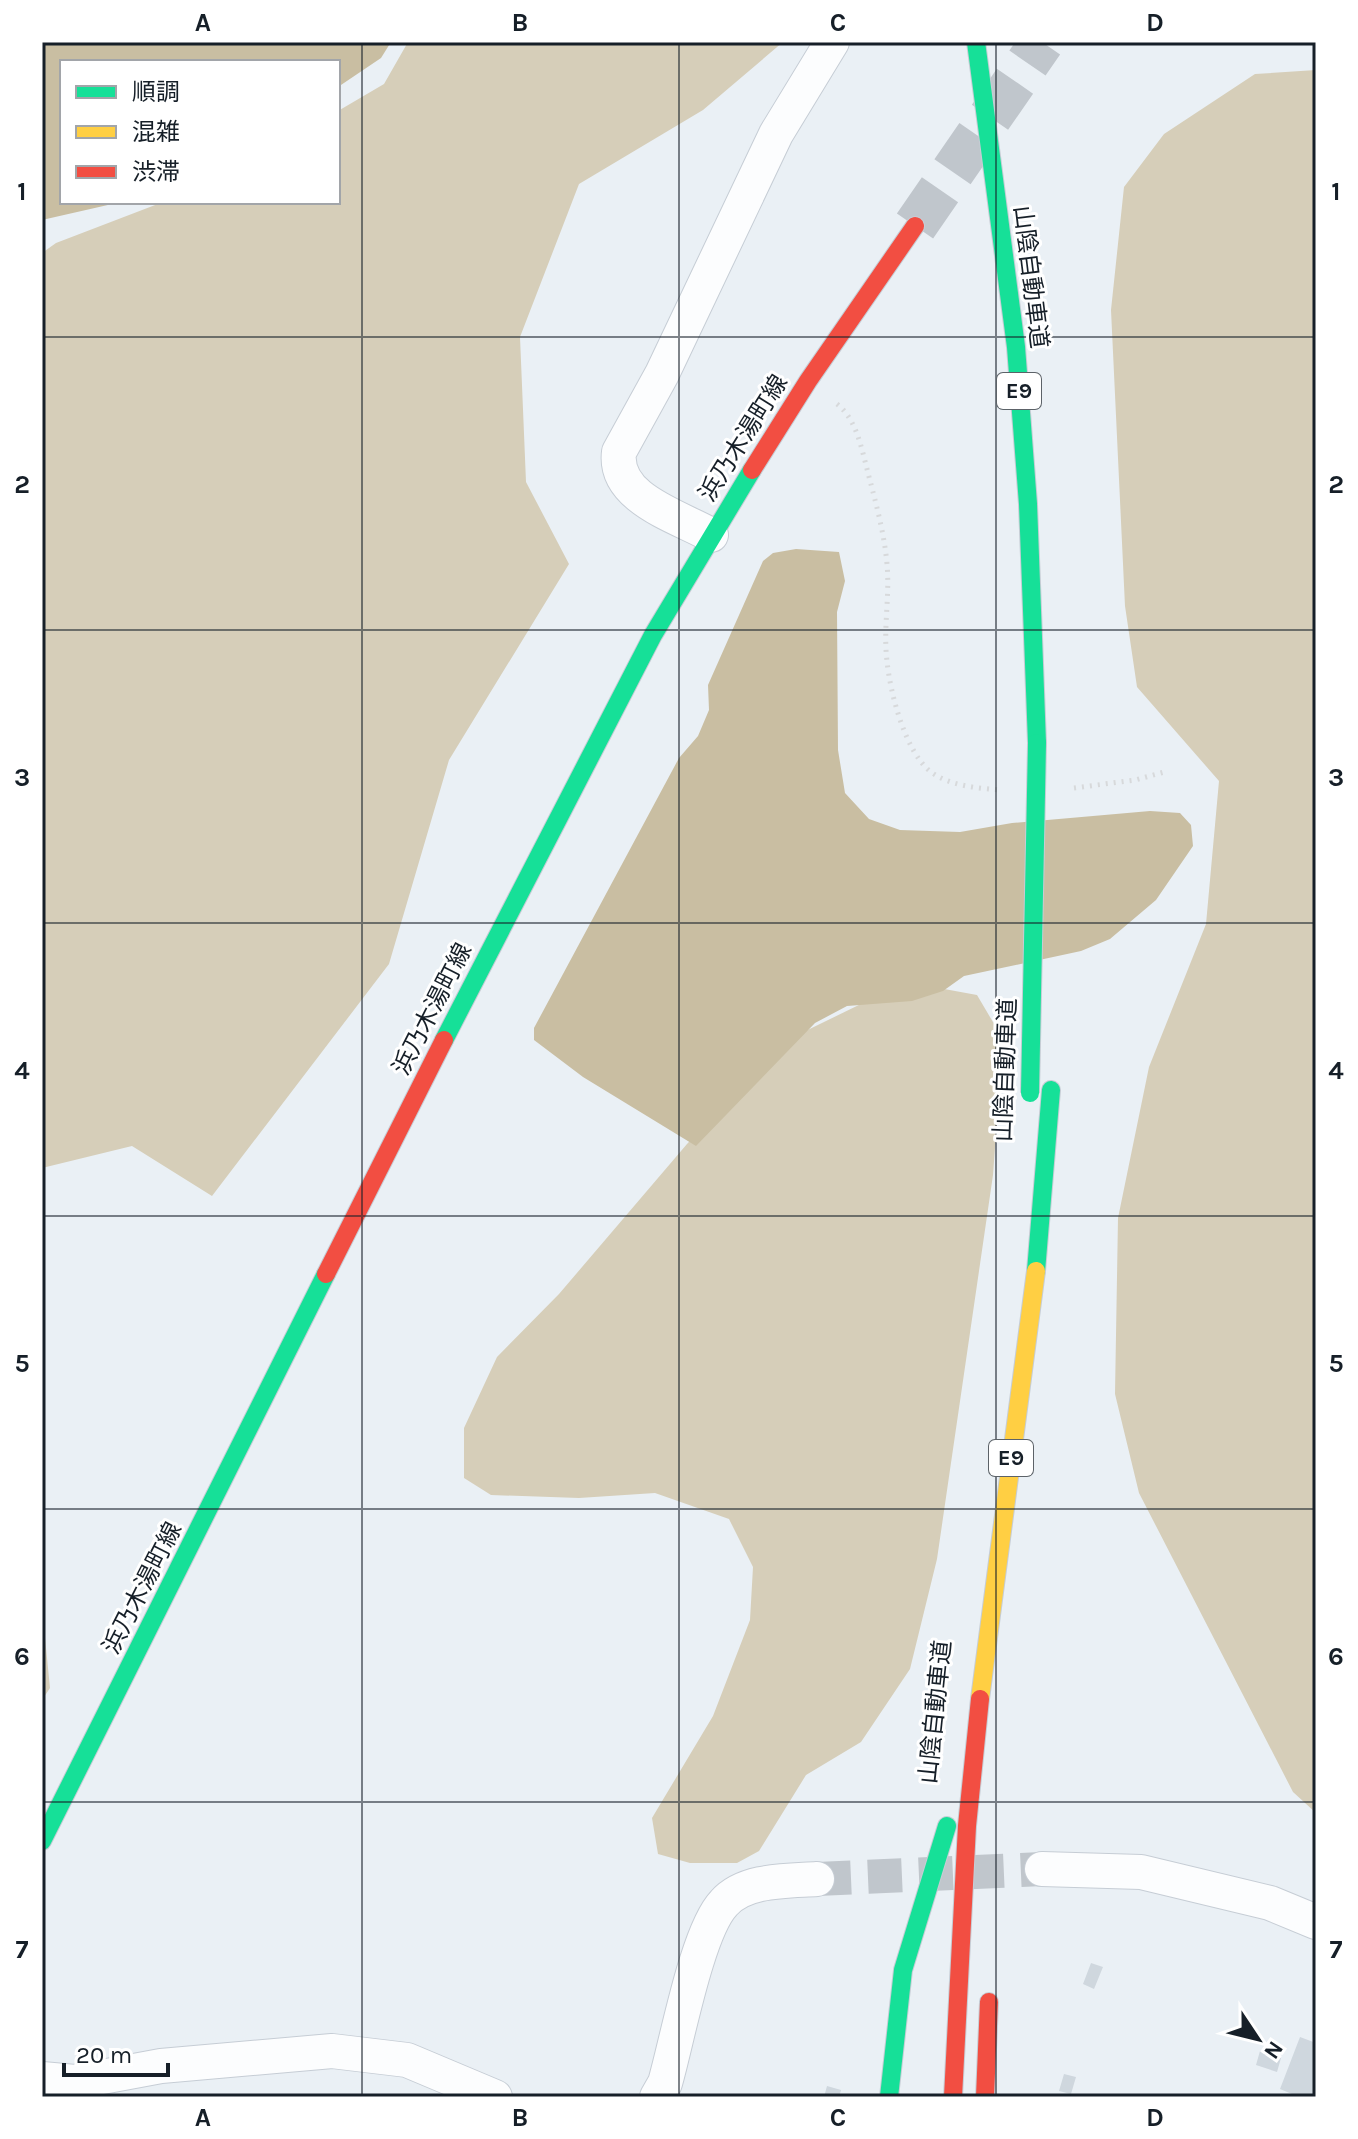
<svg xmlns="http://www.w3.org/2000/svg" width="1358" height="2139" viewBox="0 0 1358 2139" font-family="Karla,'Noto Sans JP',sans-serif">
<rect width="100%" height="100%" fill="#eaf0f5"/>
<path fill="#d6ceb9" d="M408,42h375l-80,68 -124,74 -59,153 6,145 43,82 -120,196 -60,204 -177,232 -80,-50 -90,22v-915l14,-10 107,-41h175v-91l46,-27z
M1316,70v1743l-23,-21 -154,-299 -24,-99 3,-176 31,-151 57,-143 13,-143 -82,-94 -12,-81 -14,-296 13,-123 40,-53 91,-60z
M906,982l71,13 26,44 -10,136 -56,384 -27,110 -49,73 -55,33 -47,76 -22,12h-47l-32,-9 -6,-36 61,-102 37,-96 3,-53 -24,-48 -74,-26 -76,5 -88,-3 -27,-17v-50l33,-71 62,-63 128,-150 96,-102z
M42,1608l8,80 -8,12z"/>
<path fill="#c9bea2" d="M42,42h349l-10,16 -43,29v-25h-276v140h59l-79,18z
M796,549l43,3 6,29 -8,31 1,138 7,43 24,26 31,11 60,2 52,-9 138,-12 30,2 11,12 2,21 -37,54 -46,39 -29,12 -117,25 -21,15 -31,10 -65,5 -32,17 -119,123 -113,-69 -49,-37v-12l145,-270 19,-22 11,-26 -1,-25 55,-124 10,-8z"/>
<path fill="#cfd7de" d="M1091,1963l12,4 -9,22 -11,-5z
M1300,2037l16,6v54h-17l-19,-8z
M1260,2051l21,7 -4,14 -21,-7z
M1064,2074l12,3 -5,17 -12,-3z
M827,2086l14,4 -2,7h-15z"/>
<g fill="none" stroke-linecap="round" stroke-linejoin="round">
<path stroke="#c0c6cc" stroke-width="34" stroke-dasharray="34 17" stroke-linecap="butt" d="M817,1879l225,-10"/>
<path stroke="#c0c6cc" stroke-width="44" stroke-dasharray="44 22" stroke-linecap="butt" d="M915,226l127,-184"/>
<g stroke="#c6cdd5" stroke-width="36">
<path id="street" d="M711,535c-34,-19 -98,-37 -92,-83l43,-78 114,-240 56,-92
M1042,1869l99,3 129,31 46,19
M42,2079l33,3 86,-16 171,-15 75,9 88,37
M657,2097l8,-14c12,-41 32,-152 59,-180 21,-24 64,-22 93,-24"/>
</g>
<g stroke="#c6cdd5" stroke-width="20">
<path id="fast" d="M976,42l40,305 12,157 9,239
M444,1040l209,-405 99,-165
M1036,1271l15,-181
M42,1841l284,-567
M889,2097l14,-127 44,-144"/>
</g>
<g stroke="#c6cdd5" stroke-width="20">
<path id="slow" d="M980,1699l56,-428"/>
</g>
<g stroke="#c6cdd5" stroke-width="20">
<path id="jam" d="M752,470l56,-89 107,-155
M326,1274l118,-234
M953,2097l14,-271 13,-127
M985,2097l4,-95"/>
</g>
<path stroke="#d7d9db" stroke-width="5" stroke-dasharray="2 6" stroke-linecap="butt" d="M837,404c19,15 24,42 30,65 8,31 17,62 20,95 3,32 -4,65 0,97 3,31 18,91 44,111 19,14 46,16 69,18
M1074,788l61,-8 33,-9"/>
<use href="#street" stroke="#fcfdfe" stroke-width="34"/>
<use href="#fast" stroke="#16e098" stroke-width="18"/>
<use href="#slow" stroke="#ffcf43" stroke-width="18"/>
<use href="#jam" stroke="#f24e42" stroke-width="18"/>
<g stroke="#c6cdd5" stroke-width="20" stroke-linecap="butt">
<path id="fast-bridge" d="M1030,1093l7,-350"/>
</g>
<use href="#fast-bridge" stroke="#16e098" stroke-width="18"/>
</g>
<path fill="none" stroke="#161f28" stroke-width="2" stroke-opacity="0.55" d="M362,42v2055M679,42v2055M996,42v2055M42,337h1274M42,630h1274M42,923h1274M42,1216h1274M42,1509h1274M42,1802h1274"/>
<g text-anchor="middle" dominant-baseline="central" stroke-width="6" stroke-linejoin="round" paint-order="stroke">
<g fill="#fff" stroke="#5c6268" stroke-width="2">
<rect x="997" y="373" width="44" height="36" rx="6"/>
<rect x="989" y="1440" width="44" height="36" rx="6"/>
</g>
<g font-size="22" font-weight="bold" fill="#161f28">
<text x="1019" y="391">E9</text>
<text x="1011" y="1458">E9</text>
</g>
<g font-size="24" fill="#161f28" stroke="#fff">
<text transform="translate(1031 277) rotate(83)">山陰自動車道</text>
<text transform="translate(743 438) rotate(-58)">浜乃木湯町線</text>
<text transform="translate(432 1009) rotate(-63)">浜乃木湯町線</text>
<text transform="translate(1005 1070) rotate(-88)">山陰自動車道</text>
<text transform="translate(142 1588) rotate(-63)">浜乃木湯町線</text>
<text transform="translate(935 1712) rotate(-84)">山陰自動車道</text>
</g>
</g>
<rect width="1358" height="2139" fill="none" stroke="#ffffff" stroke-width="88"/>
<rect x="60" y="60" width="280" height="144" fill="#ffffff" stroke="#a2a5a9" stroke-width="2"/>
<rect x="76" y="86" width="40" height="12" fill="#16e098" stroke="#a2a5a9" stroke-width="2"/>
<text x="132" y="100" font-size="24" fill="#161f28">順調</text>
<rect x="76" y="126" width="40" height="12" fill="#ffcf43" stroke="#a2a5a9" stroke-width="2"/>
<text x="132" y="140" font-size="24" fill="#161f28">混雑</text>
<rect x="76" y="166" width="40" height="12" fill="#f24e42" stroke="#a2a5a9" stroke-width="2"/>
<text x="132" y="180" font-size="24" fill="#161f28">渋滞</text>
<g transform="translate(1258 2039) rotate(125)" stroke="#ffffff" stroke-width="6" paint-order="stroke">
<path d="M0-6L14 30L0 20L-14 30Z" fill="#161f28"/>
<text y="-12" font-size="22" font-weight="bold" text-anchor="middle" fill="#161f28">N</text>
</g>
<path d="M64 2063v12h104v-12" fill="none" stroke="#161f28" stroke-width="4"/>
<text x="76" y="2063" font-size="24" fill="#161f28" stroke="#ffffff" stroke-width="6" paint-order="stroke">20 m</text>
<rect x="44" y="44" width="1270" height="2051" fill="none" stroke="#161f28" stroke-width="3"/>
<g font-size="26" text-anchor="middle" font-weight="bold" fill="#161f28">
<text x="203" y="31">A</text>
<text x="520" y="31">B</text>
<text x="838" y="31">C</text>
<text x="1155" y="31">D</text>
<text x="22" y="200">1</text>
<text x="1336" y="200">1</text>
<text x="22" y="493">2</text>
<text x="1336" y="493">2</text>
<text x="22" y="786">3</text>
<text x="1336" y="786">3</text>
<text x="22" y="1079">4</text>
<text x="1336" y="1079">4</text>
<text x="22" y="1372">5</text>
<text x="1336" y="1372">5</text>
<text x="22" y="1665">6</text>
<text x="1336" y="1665">6</text>
<text x="22" y="1958">7</text>
<text x="1336" y="1958">7</text>
<text x="203" y="2126">A</text>
<text x="520" y="2126">B</text>
<text x="838" y="2126">C</text>
<text x="1155" y="2126">D</text>
</g>
</svg>
